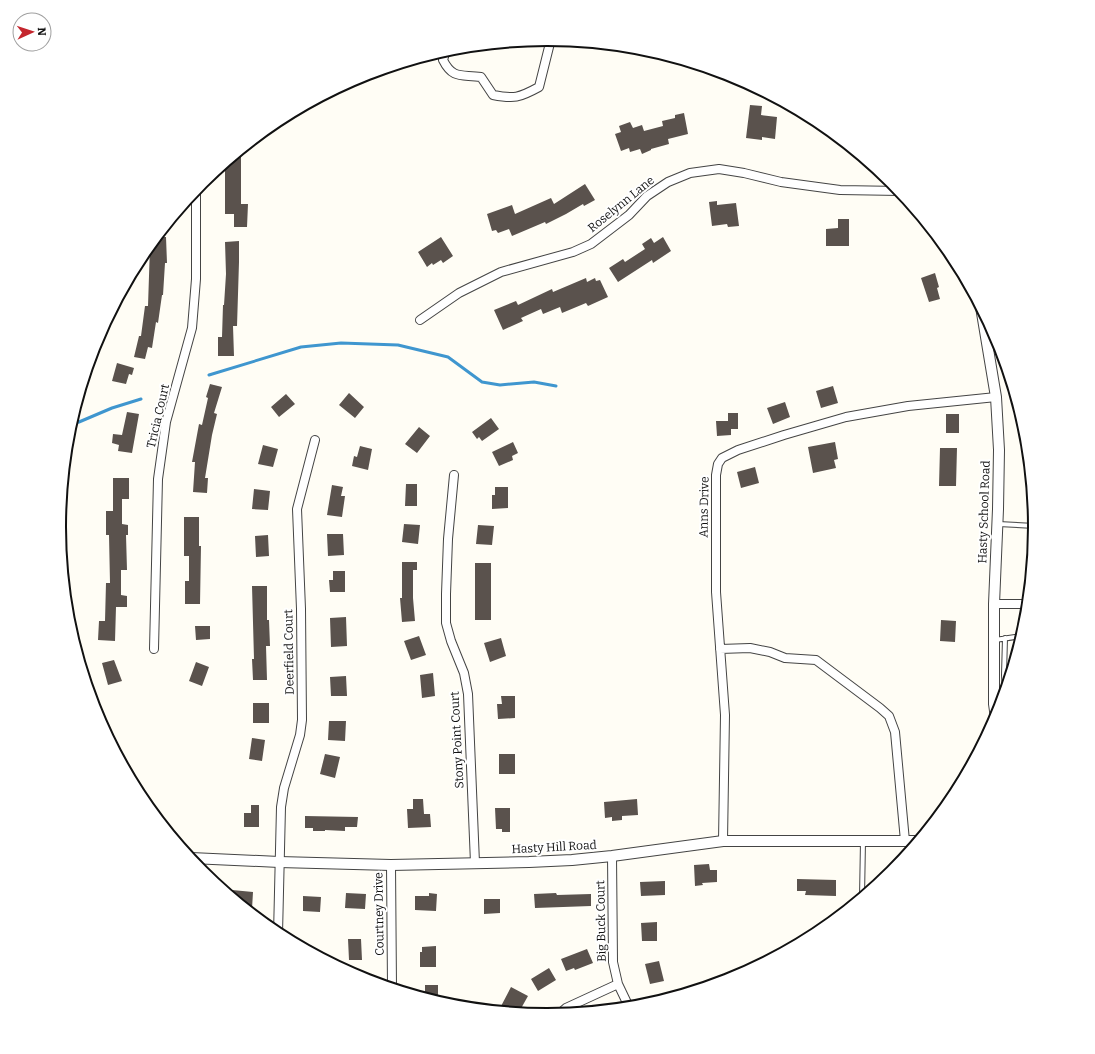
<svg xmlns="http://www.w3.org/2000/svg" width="1095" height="1054" viewBox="0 0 1095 1054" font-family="Bitter,serif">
<rect width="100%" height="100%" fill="#fffdf5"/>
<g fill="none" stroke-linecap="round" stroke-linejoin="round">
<path stroke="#3f96cf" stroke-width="3" d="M209,375l92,-28 40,-4 57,2 50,12 34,25 18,3 34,-3 22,4
M71,424l8,-2 33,-14 29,-9"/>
</g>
<path fill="#5a524d" d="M750,105l12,1 -1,9 16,2 -2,22 -13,-2v3l-16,-2z
M684,113l4,21 -20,5 1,5 -18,5v1l-9,4 -2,-5 -10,3 -1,-4 -8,3 -6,-17 6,-2 -2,-6 11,-4 3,6 9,-3 2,6 19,-5 -1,-5 13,-3v-3z
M241,151v53h7l-1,23h-13v-13h-9v-50z
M585,184l10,16 -11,6 -1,-2 -17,10 -20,10 -1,-2 -33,14 -3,-7 -11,4 -2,-3 -4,1 -5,-17 25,-9 3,9 36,-16 3,6z
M717,201v4l19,-2 3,23 -11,1 -1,-3 -15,2 -3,-24z
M838,219h11v27h-23v-17l12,-1z
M157,237h9l1,26h-2l-2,32h-1l-4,28 -2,-1 -4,26 -4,-1 -3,12 -11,-2 5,-21h2l4,-30h3l2,-60z
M441,237l12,19 -10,7 -2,-3 -8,5 -1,-2 -5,4 -9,-15z
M663,237l8,14 -18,12 -1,-3 -34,22 -9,-14 14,-9 2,3 20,-13 -3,-5 9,-6 3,5z
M239,241v21l-2,64h-4l1,30h-16v-19h4l1,-32h1l2,-31 -1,-32z
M935,273l4,14 -2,1 3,11 -11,3 -8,-24z
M586,278l1,4 8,-4 1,3 4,-1 8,17 -20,9 -2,-3 -24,10 -2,-6 -17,7 -2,-5 -20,9 2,3 -20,9 -9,-20 22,-9 2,4 34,-16 1,3z
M117,363l17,5 -2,7 -3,-1 -3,10 -14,-3z
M210,384l12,3 -8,26 3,1 -5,21 -7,43h3l-1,15 -14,-1 2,-30h-3l7,-38 3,1 6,-27 -2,-1z
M833,386l5,17 -17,5 -5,-17z
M349,393l15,14 -9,11 -16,-13z
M286,394l9,10 -16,13 -8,-10z
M785,402l5,15 -17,7 -6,-16z
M127,412l12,2 -7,39 -14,-2 1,-6 -7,-2 1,-9 9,1z
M728,413h10v16h-7v6l-14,1 -1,-15h12z
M946,414h13v19h-13z
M491,418l8,11 -17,12 -3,-4 -2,2 -5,-7z
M419,427l11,9 -13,17 -12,-9z
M513,442l5,11 -6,3 1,4 -14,6 -7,-14z
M835,442l3,17 -4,1 2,8 -23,5 -5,-26z
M263,445l15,4 -5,18 -15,-3z
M360,446l12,3 -4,21 -16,-4 2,-10 3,1z
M940,448h17l-1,38h-17z
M755,467l4,16 -18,5 -4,-16z
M113,478h16v21h-7v25l6,1v10h-2l1,35h-6v25l6,1v11h-11l-1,34 -17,-1 1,-19h6l1,-38h4l-1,-48h-3v-24h7z
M406,484h11v22h-12z
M332,485l11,2 -2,9h4l-3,21 -15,-2z
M495,487h13v21l-16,1v-14h3z
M254,489l16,2 -2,19 -16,-1z
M184,517h15v29h2l-1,58h-15v-23h4v-25h-5z
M404,524l16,1 -2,19 -16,-2z
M478,525l16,1 -2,19 -16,-1z
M327,534h16l1,21 -16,1z
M268,535l1,21 -13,1 -1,-21z
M402,562h15v8h-4v28l2,23 -13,1 -2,-24h2z
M475,563h16v57h-16z
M333,571h12v21h-15l-1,-12h4z
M252,586h15v34h2l1,26h-4l1,34h-14l-1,-21h2z
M346,617l1,29 -16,1 -1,-29z
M941,620l15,1 -1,21 -15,-1z
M195,626h15v13l-14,1z
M419,636l7,19 -15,5 -7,-19z
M501,638l5,18 -16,6 -6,-19z
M114,660l8,21 -14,4 -6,-22z
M196,662l13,5 -7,19 -13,-5z
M433,673l2,23 -13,2 -2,-23z
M346,676l1,20h-16l-1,-19z
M501,696h14v22l-17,1 -1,-15h5z
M253,703h16v20h-16z
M329,721h17l-1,20 -17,-1z
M252,738l13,2 -3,21 -13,-2z
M325,754l15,3 -5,21 -15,-4z
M499,754h16v20h-16z
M413,799h10l1,15h6l1,13 -23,1 -1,-19h6z
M637,799l1,16 -16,1v4l-10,1v-4l-7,1 -1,-16z
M251,805h8v22h-15v-14h7z
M495,808h15v24h-8v-3h-6z
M305,816l53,1 -1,10h-12v4l-20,-1v1h-12v-3h-8z
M709,864l1,6h7v12l-15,1 1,2 -8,1 -1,-21z
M797,879l39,1v16l-31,-1 1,-4h-9z
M665,881v14l-24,1 -1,-14z
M232,890l21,2 -1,17 -5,-1 -15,-12z
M346,893l20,1 -1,15 -20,-1z
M429,893l8,1 -1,17 -21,-1v-14h14z
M556,893l1,2 34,-1v12l-56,2 -1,-14z
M303,896l18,1 -1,15 -17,-1z
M484,899h16v14l-16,1z
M657,922v19h-15l-1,-18z
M348,939h13l1,21h-13z
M436,946v21h-16v-15h2v-5z
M587,949l6,14 -18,7 -1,-2 -8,3 -5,-12z
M659,961l5,20 -14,3 -5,-20z
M549,968l7,12 -18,11 -7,-12z
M425,985h13v16l-13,-4z
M511,987l17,9 -9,16 -20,-2z"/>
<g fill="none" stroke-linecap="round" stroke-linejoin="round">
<g stroke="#444" stroke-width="6">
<path id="service" d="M998,524l37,2
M995,640l27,-4
M1005,693l-1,-18 1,-37
M862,897l1,-56"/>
</g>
<g stroke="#444" stroke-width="10">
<path id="minor" d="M446,50l-3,10c10,20 19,14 38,17l12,18c21,4 26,3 46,-8l12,-48
M420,320l39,-27 42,-21 72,-20 18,-8 38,-29 18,-19 21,-14 22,-9 29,-4 25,4 37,9 59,8 60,1
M454,475l-6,64 -2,55v29l5,18 13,32 4,21 7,169
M994,604h34
M154,649l4,-170 8,-57 26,-94 4,-49v-90
M720,649l30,-1 20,4 15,6 31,2 64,48 9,8 6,16 10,109
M723,841l2,-126 -9,-123v-117l2,-11 4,-6 16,-8 46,-15 62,-18 62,-11 88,-9
M612,856l1,106 5,22 11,23
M391,865l1,122
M278,934l3,-127 3,-19 16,-53 2,-15 -1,-111 -4,-100 18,-69
M559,1014l7,-6 52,-24"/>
</g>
<g stroke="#444" stroke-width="12">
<path id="tertiary" d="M981,307l15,90 3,53 -1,59 -4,95v100l2,14
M191,858l88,4 112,3 138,-3 43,-2 40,-4 111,-15h195"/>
</g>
<use href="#service" stroke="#fff" stroke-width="4"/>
<use href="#minor" stroke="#fff" stroke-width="8"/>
<use href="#tertiary" stroke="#fff" stroke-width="10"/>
</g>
<g text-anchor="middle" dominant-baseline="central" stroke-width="4" stroke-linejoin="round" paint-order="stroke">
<g font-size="12" fill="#111" stroke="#fff">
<text transform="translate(621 204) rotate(-39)">Roselynn Lane</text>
<text transform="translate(158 416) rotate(-77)">Tricia Court</text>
<text transform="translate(704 507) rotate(-89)">Anns Drive</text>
<text transform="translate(984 512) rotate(-88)">Hasty School Road</text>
<text transform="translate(289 652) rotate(-91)">Deerfield Court</text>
<text transform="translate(457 740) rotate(-93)">Stony Point Court</text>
<text transform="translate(554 847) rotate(-3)">Hasty Hill Road</text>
<text transform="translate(379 914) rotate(-91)">Courtney Drive</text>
<text transform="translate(601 921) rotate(-91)">Big Buck Court</text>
</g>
</g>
<path d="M0 0H1095V1054H0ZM66 527a481 481 0 1 1 962 0a481 481 0 1 1-962 0Z" fill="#fff" fill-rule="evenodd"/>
<path fill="none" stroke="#111" stroke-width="2" d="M66 527a481 481 0 1 1 962 0a481 481 0 1 1-962 0Z"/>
<g transform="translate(32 32) rotate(87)"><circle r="19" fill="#ffffff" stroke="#a0a0a0"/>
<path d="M0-3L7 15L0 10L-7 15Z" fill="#c4262e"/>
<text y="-6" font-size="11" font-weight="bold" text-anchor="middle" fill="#111111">N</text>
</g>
</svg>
